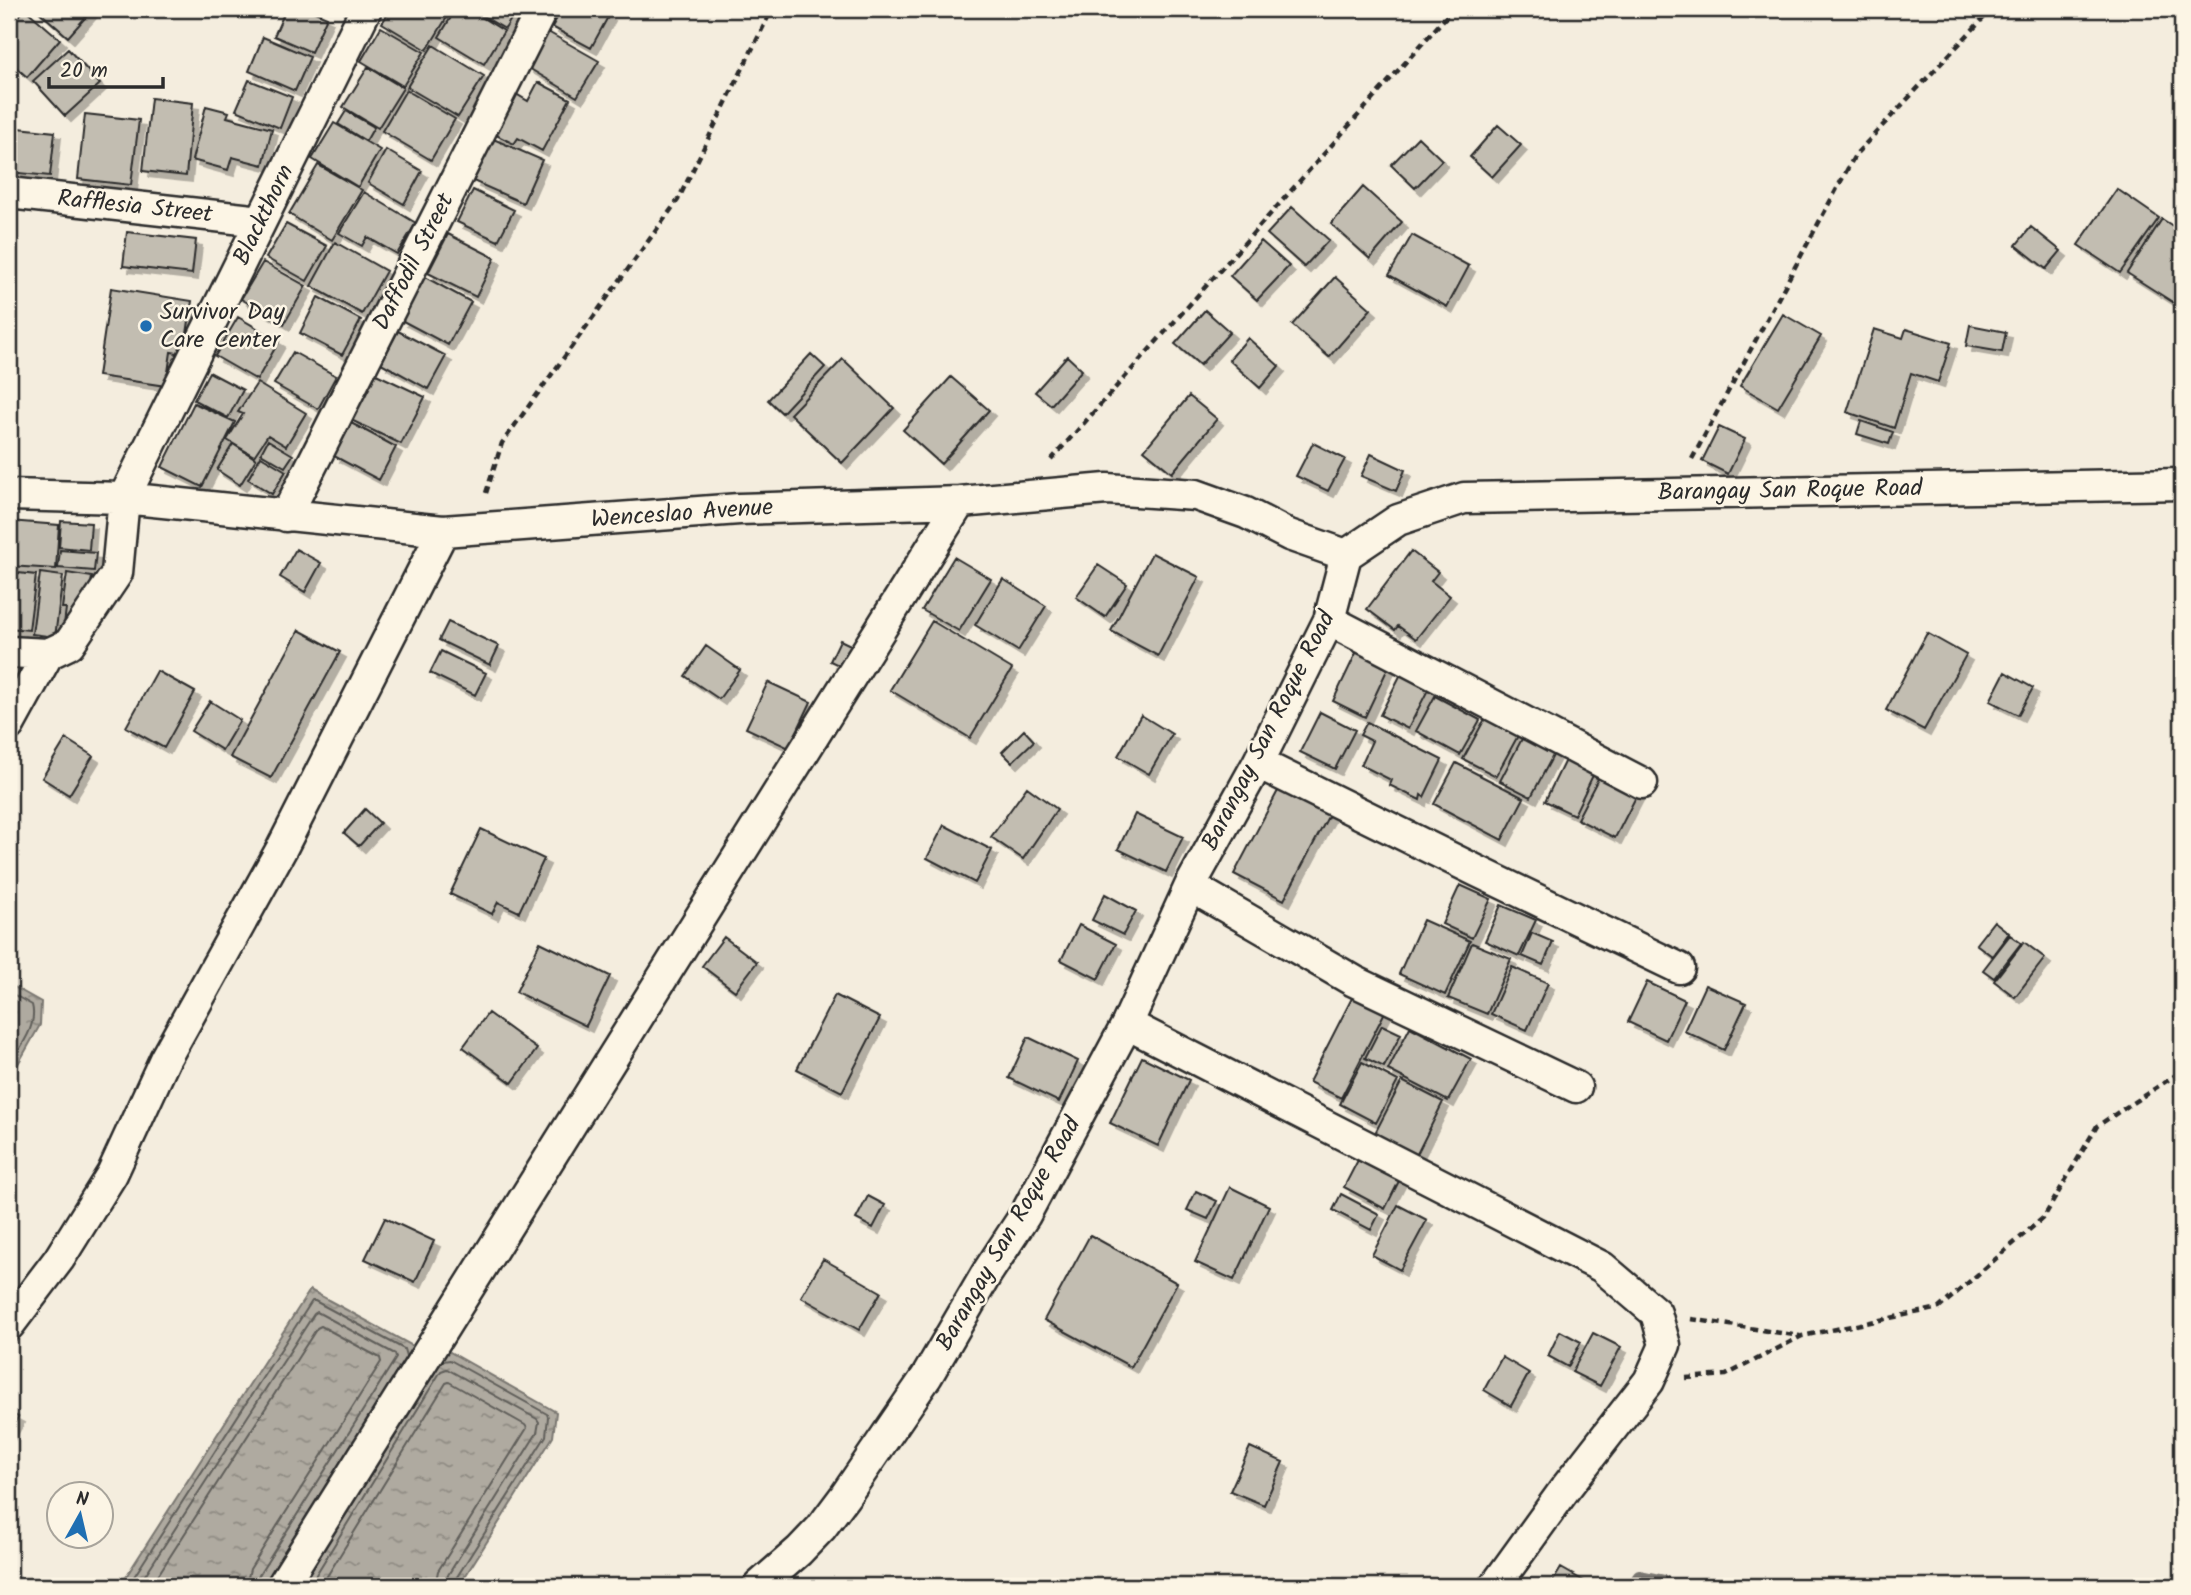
<svg xmlns="http://www.w3.org/2000/svg" width="2191" height="1595" viewBox="0 0 2191 1595" font-family="Kalam,sans-serif">
<defs>
<pattern id="water-ripples" width="26" height="14" patternUnits="userSpaceOnUse" patternTransform="scale(1.75)"><rect width="26" height="14" fill="#afaaa0"/><path d="M2 4q2-2 4 0t4 0M15 11q2-2 4 0t4 0" fill="none" stroke="#8f8b83"/></pattern>
<filter id="shadow"><feDropShadow dx="6" dy="6" stdDeviation="0" flood-color="#0004"/></filter>
</defs>
<rect width="100%" height="100%" fill="#f4edde"/>
<filter id="ink" filterUnits="userSpaceOnUse"><feTurbulence type="fractalNoise" baseFrequency=".0143" numOctaves="2"/><feDisplacementMap in="SourceGraphic" scale="14" xChannelSelector="R" yChannelSelector="G"/><feConvolveMatrix kernelMatrix="1 2 1 2 8 2 1 2 1" color-interpolation-filters="sRGB"/></filter>
<g filter="url(#ink)">
<path fill="url(#water-ripples)" stroke="#7a7771" stroke-width="2" d="M9,984l32,18 -1,23 -31,55z
M310,1290l103,56v15l-143,225h-150z
M450,1352l106,60 -3,25 -94,149h-169l142,-230z"/>
<g fill="none" stroke-linecap="round" stroke-linejoin="round">
<path stroke="#605e5a" stroke-width="2" d="M9,992l23,13c6,22 -13,43 -23,61
M443,1361l7,-1 97,54 1,3 -2,19 -91,144 -1,6
M128,1586l184,-285h3l89,48 2,7
M138,1586l176,-272 3,-2 78,42 1,4 -137,217 -3,11
M151,1586l166,-258 4,-2 59,32 1,4 -131,207 -4,17
M309,1586l132,-215 6,-2 90,50 2,3 -2,11 -89,142 -3,11
M321,1586l125,-203 3,-1 76,43 2,3 -89,143 -3,15"/>
<path stroke="#7a7771" stroke-width="12" d="M1632,1586l7,-10 25,5 6,5"/>
</g>
<path fill="#c2bdb1" stroke="#2b2b2b" stroke-width="2" filter="url(#shadow)" d="M25,9l35,30 -33,38 -18,-16v-33z
M36,9h57l-25,28z
M286,9h22l19,8 -16,35 -37,-16z
M391,9h61l-25,41 -45,-27z
M456,9h12l36,22 -20,33 -45,-27z
M471,9h46l-12,20z
M562,9h34l13,6 -18,33 -39,-21z
M381,27l43,25 -21,34 -42,-25z
M548,32l51,29 -22,36 -50,-30z
M263,37l47,20 -15,34 -46,-20z
M433,45l51,31 -26,41 -51,-30z
M68,49l32,35 -35,32 -32,-35z
M368,67l35,21 -25,40 -35,-21z
M249,80l43,17 -12,31 -44,-18z
M538,82l32,17 -28,52 -24,-13 -4,6 -20,-10 22,-40 12,7z
M406,90l49,29 -24,41 -49,-29z
M151,98l42,5 -7,73 -43,-5z
M206,106l23,6 -2,5 45,12 -9,36 -31,-8 -4,13 -36,-10z
M346,111l28,16 -8,14 -28,-17z
M85,114l54,6 -8,65 -53,-6z
M334,123l46,27 -22,37 -46,-28z
M1498,125l23,20 -29,32 -22,-20z
M9,127l46,5 -5,44 -41,-4z
M1418,137l24,23 -27,28 -24,-23z
M491,138l51,22 -19,43 -50,-22z
M386,150l36,21 -18,33 -36,-21z
M318,165l44,25 -30,50 -43,-26z
M1363,187l39,35 -32,37 -39,-35z
M2117,189l42,29 -39,55 -42,-28z
M473,190l41,20 -16,31 -41,-19z
M364,192l52,31 -19,31 -30,-17 -5,9 -23,-13z
M1292,207l37,33 -25,27 -37,-33z
M2162,219l20,13v59l-8,12 -47,-30z
M286,224l41,22 -20,35 -41,-23z
M2031,227l30,24 -15,18 -30,-24z
M127,232l69,8 -4,34 -69,-8z
M448,234l47,24 -19,39 -48,-24z
M1412,235l57,31 -22,41 -58,-32z
M1261,241l28,25 -32,34 -27,-24z
M335,242l51,29 -24,43 -51,-28z
M263,262l43,24 -22,38 -43,-25z
M425,277l46,25 -23,43 -47,-25z
M1335,277l36,32 -42,48 -37,-32z
M111,288l81,13 -8,53 -13,-2 -5,34 -68,-10z
M318,297l43,23 -19,35 -42,-22z
M1205,310l25,22 -30,33 -25,-21z
M1783,314l38,22 -43,72 -38,-22z
M238,317l41,24 -22,39 -42,-24z
M1970,325l36,7 -4,20 -36,-6z
M1874,329l29,9 3,-9 45,14 -13,39 -27,-9 -17,55 -47,-16z
M398,331l48,25 -18,33 -47,-26z
M1248,338l31,28 -19,22 -31,-28z
M293,352l43,24 -18,33 -44,-25z
M811,354l14,13 -43,46 -14,-13z
M1067,356l15,14 -31,35 -16,-13z
M843,359l51,49 -52,55 -52,-49z
M209,372l34,18 -15,28 -34,-18z
M374,373l51,24 -24,47 -50,-24z
M951,377l38,33 -48,54 -38,-34z
M257,383l49,30 -20,33 -18,-11 -14,21 -27,-16 16,-26 -5,-2z
M1189,396l28,23 -45,54 -28,-23z
M194,403l41,19 -33,65 -40,-20z
M1861,421l32,11 -4,12 -32,-10z
M351,423l45,24 -17,33 -45,-24z
M1719,427l26,12 -17,35 -26,-13z
M268,440l25,15 -8,12 -24,-14z
M1313,443l32,16 -17,32 -32,-15z
M233,444l23,15 -16,26 -23,-15z
M1371,454l34,16 -9,21 -35,-15z
M261,456l25,15 -14,23 -24,-15z
M9,521l50,4 -3,44 -47,-3z
M61,521l30,2 -2,27 -30,-3z
M296,549l25,14 -16,29 -25,-15z
M60,550l36,3 -2,18 -36,-3z
M1411,551l27,21 -7,9 19,15 -34,43 -18,-13 -3,4 -28,-21z
M1152,553l47,24 -41,79 -47,-25z
M954,557l37,22 -32,52 -37,-21z
M1098,565l29,19 -22,33 -29,-20z
M9,572l27,3 -7,55 -20,-2z
M40,573l23,3 -8,61 -23,-3z
M67,573l25,4 -5,34 -23,14 2,-17h-4z
M1003,579l43,27 -28,45 -43,-26z
M932,621l80,48 -42,69 -80,-48z
M448,622l51,24 -9,19 -51,-25z
M299,630l41,22 -69,126 -41,-21z
M1927,633l39,22 -42,75 -38,-20z
M840,640l19,9 -10,21 -19,-9z
M706,646l34,24 -21,29 -34,-23z
M441,651l45,22 -11,22 -45,-22z
M1357,651l32,15 -24,51 -32,-16z
M1403,670l28,14 -23,45 -28,-14z
M157,671l38,21 -31,56 -38,-21z
M2005,672l28,16 -15,27 -28,-14z
M768,682l43,20 -22,46 -43,-20z
M1435,696l45,24 -20,35 -44,-24z
M210,701l30,19 -18,30 -31,-19z
M1320,712l35,18 -20,39 -35,-17z
M1141,715l31,19 -23,40 -31,-18z
M1487,715l33,17 -24,44 -33,-17z
M1367,722l75,38 -18,37 -3,-2 -1,5 -31,-15 2,-5 -30,-15 11,-24 -12,-6z
M1024,730l10,11 -22,21 -10,-10z
M1526,731l31,17 -26,49 -31,-16z
M66,739l27,17 -24,39 -27,-17z
M1567,756l29,13 -22,46 -29,-14z
M1456,763l68,35 -22,42 -68,-36z
M1601,773l38,18 -24,47 -38,-19z
M1281,785l50,26 -47,89 -50,-26z
M1027,787l30,22 -34,50 -32,-22z
M365,809l15,14 -21,23 -15,-13z
M1135,814l48,23 -17,35 -48,-23z
M944,825l48,25 -17,33 -48,-25z
M481,829l63,30 -25,53 -21,-10 -6,12 -42,-20z
M1460,885l31,14 -19,39 -30,-14z
M1105,894l31,17 -13,24 -31,-15z
M1501,905l35,15 -17,36 -34,-15z
M1423,920l47,21 -25,54 -46,-21z
M1994,921l15,12 -17,23 -16,-12z
M1079,925l37,19 -18,35 -37,-19z
M1532,933l21,9 -10,23 -21,-9z
M2010,935l11,8 -27,35 -11,-8z
M724,937l33,25 -22,29 -33,-25z
M540,942l70,34 -24,50 -70,-34z
M2024,942l21,16 -30,39 -21,-16z
M1472,943l39,16 -24,55 -39,-16z
M1512,967l36,16 -21,47 -36,-16z
M1647,982l38,18 -19,40 -38,-18z
M1705,985l41,18 -22,47 -40,-19z
M835,995l45,23 -38,74 -45,-23z
M1353,996l32,16 -44,86 -32,-16z
M488,1013l49,36 -25,34 -49,-36z
M1382,1025l19,9 -17,33 -19,-9z
M1410,1027l61,32 -23,42 -60,-31z
M1028,1037l50,24 -19,41 -50,-24z
M1142,1057l47,23 -31,66 -48,-23z
M1362,1062l36,19 -22,42 -36,-19z
M1402,1081l41,21 -27,54 -42,-21z
M1358,1160l41,21 -14,28 -41,-22z
M1230,1187l39,19 -35,74 -39,-18z
M1196,1191l21,10 -9,18 -21,-9z
M1341,1194l38,20 -8,16 -38,-20z
M868,1196l17,9 -12,23 -17,-9z
M1398,1205l29,15 -27,50 -28,-15z
M385,1218l49,23 -19,41 -50,-23z
M1090,1235l87,48 -46,84 -87,-47z
M823,1259l58,33 -22,38 -58,-33z
M1560,1331l21,11 -13,25 -20,-11z
M1593,1333l28,14 -21,39 -28,-14z
M1502,1357l27,16 -18,33 -27,-16z
M9,1412l9,5 -9,16z
M1250,1447l33,15 -19,43 -34,-14z
M1561,1568l28,16 -2,2h-37z"/>
<g fill="none" stroke-linecap="round" stroke-linejoin="round">
<g stroke="#2b2b2b" stroke-width="35">
<path id="street" d="M9,193l252,28
M9,495l115,3 319,33 296,-22 221,-7 147,-13 89,6 50,18 43,22 57,20
M286,516l256,-507
M1329,620l313,163
M9,652l39,2
M9,725l39,-71 21,-10 48,-71 7,-75 242,-489
M1258,763l219,108 202,97
M1190,886l164,95 222,106
M1127,1024l475,243 54,46 9,32 -16,36 -84,108 -70,97
M9,1325l50,-66 53,-85 53,-115 117,-211 161,-317
M282,1586l678,-1084
M759,1586l40,-35 22,-23 24,-32 82,-120 60,-103 38,-58 102,-191 63,-138 68,-123 71,-143 17,-65 52,-35 66,-22 718,-14"/>
</g>
<path stroke="#2b2b2b" stroke-width="4.5" stroke-dasharray="7 5" stroke-linecap="butt" d="M1692,459l163,-304 137,-146
M1051,460l402,-451
M486,493l16,-50 176,-243 94,-191
M1691,1319l109,17
M1686,1378l40,-3 76,-39 137,-28 105,-91 53,-91 85,-55"/>
<use href="#street" stroke="#fcf5e5" stroke-width="30"/>
</g>
</g>
<circle fill="#1f6fb2" stroke="#fcf5e5" stroke-width="2.5" cx="146" cy="326" r="7"/>
<g text-anchor="middle" dominant-baseline="central" stroke-width="5" stroke-linejoin="round" paint-order="stroke">
<g font-size="24" fill="#2b2b2b" stroke="#fcf5e5">
<text transform="translate(135 207) rotate(6)">Rafflesia Street</text>
<text transform="translate(264 215) rotate(-64)">Blackthorn</text>
<text transform="translate(414 262) rotate(-63)">Daffodil Street</text>
<text transform="translate(1790 491) rotate(-1)">Barangay San Roque Road</text>
<text transform="translate(682 514) rotate(-4)">Wenceslao Avenue</text>
<text transform="translate(1269 731) rotate(-63)">Barangay San Roque Road</text>
<text transform="translate(1009 1234) rotate(-60)">Barangay San Roque Road</text>
</g>
<g font-size="24" fill="#2b2b2b" stroke="#fcf5e5" text-anchor="start">
<text x="160" y="312">Survivor Day<tspan x="160" dy="28">Care Center</tspan></text>
</g>
</g>
<rect width="2191" height="1595" fill="none" stroke="#fcf5e5" stroke-width="35"/>
<rect x="18" y="18" width="2156" height="1560" fill="none" stroke="#2b2b2b" stroke-width="2.5" filter="url(#ink)"/>
<g transform="translate(80 1515) rotate(8)"><circle r="33" fill="#fcf5e5" stroke="#a8a49b" stroke-width="2"/>
<path d="M0-5L12 26L0 18L-12 26Z" fill="#1f6fb2"/>
<text y="-10" font-size="19" font-weight="bold" text-anchor="middle" fill="#2b2b2b">N</text>
</g>
<path d="M49 77v10h114v-10" fill="none" stroke="#2b2b2b" stroke-width="3.5"/>
<text x="60" y="77" font-size="21" fill="#2b2b2b" stroke="#fcf5e5" stroke-width="5" paint-order="stroke">20 m</text>
</svg>
